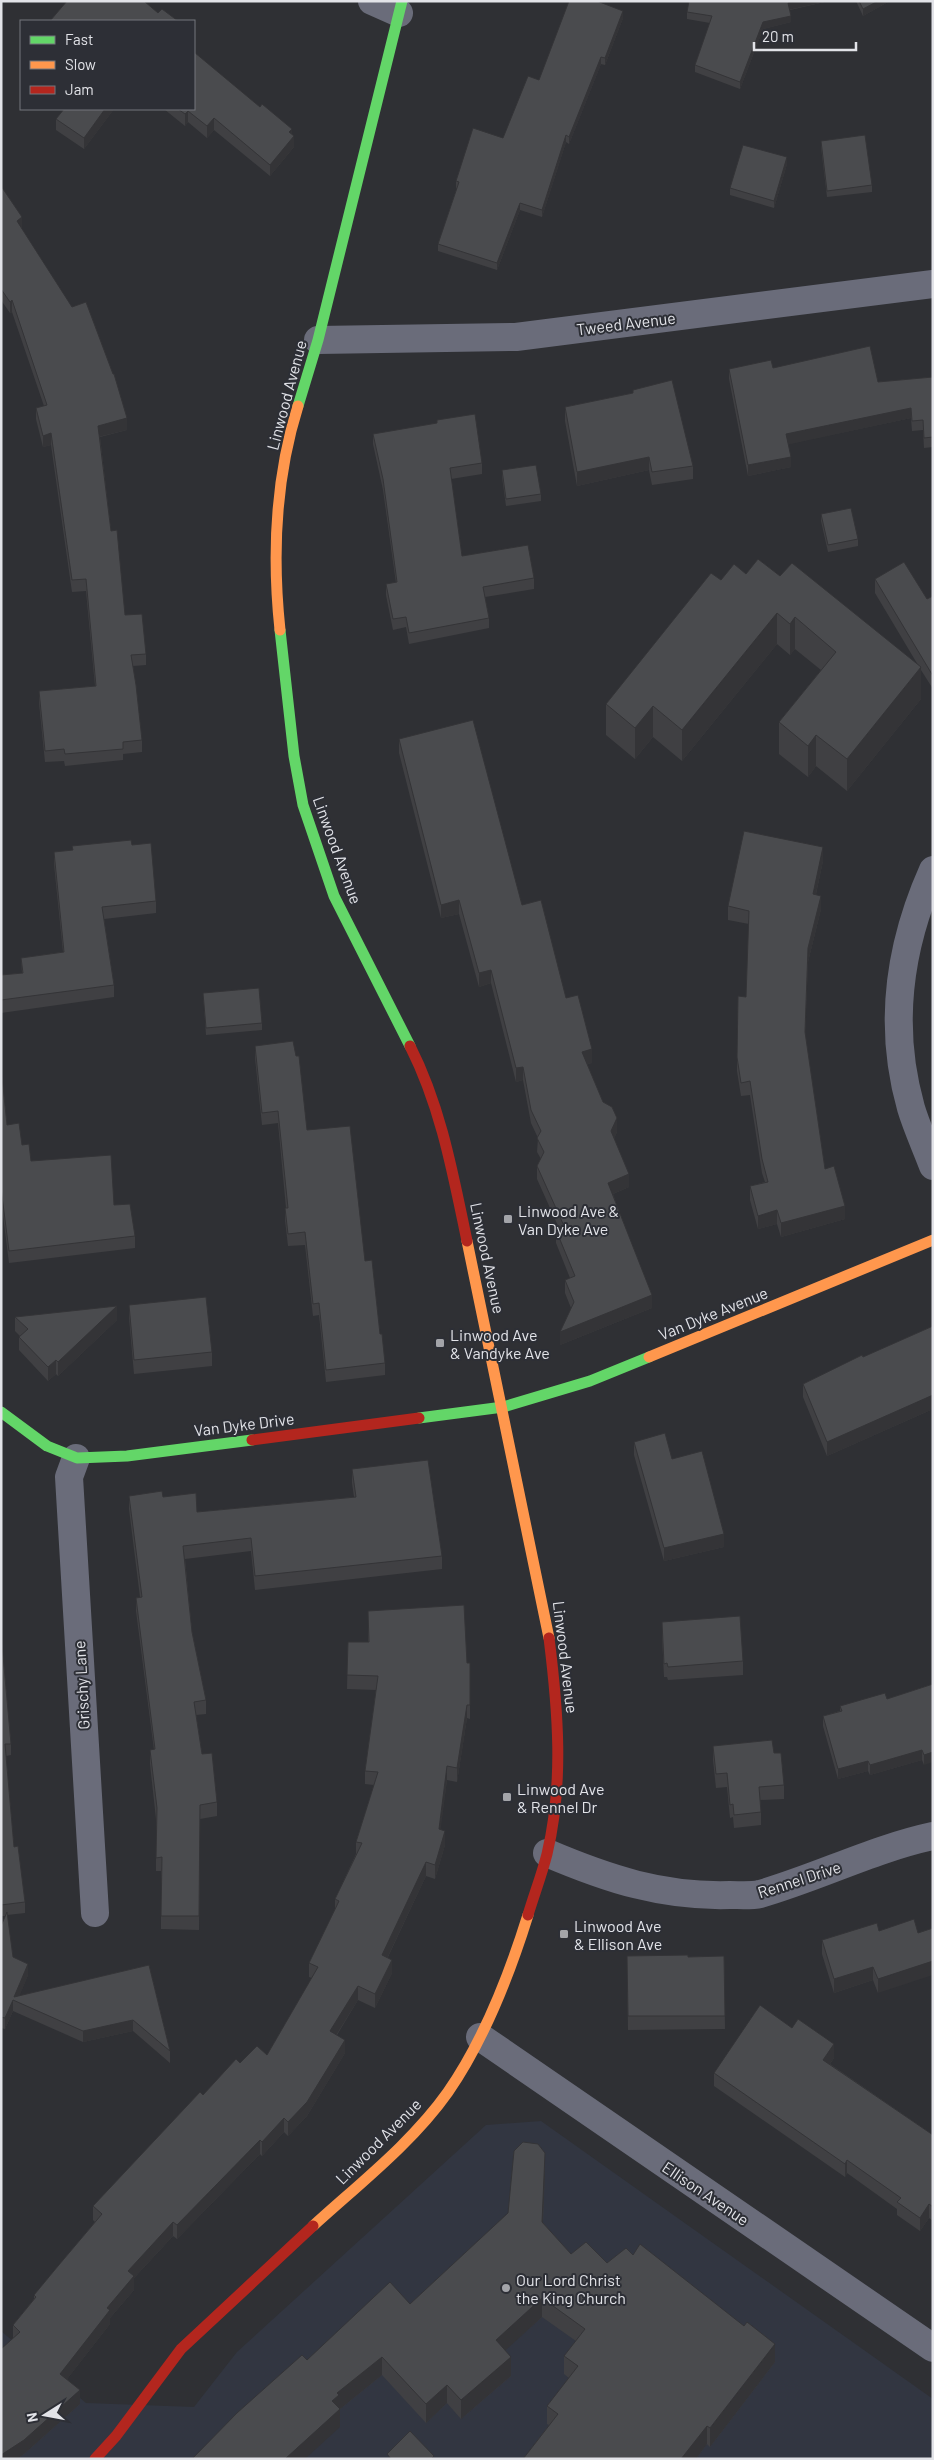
<svg xmlns="http://www.w3.org/2000/svg" width="934" height="2460" viewBox="0 0 934 2460" font-family="Barlow,sans-serif">
<rect width="100%" height="100%" fill="#2f3034"/>
<path fill="#323641" d="M541,2121l392,278v60h-932v-128l85,72 108,4 43,-55 249,-227z"/>
<g fill="none" stroke-linecap="round" stroke-linejoin="round">
<path stroke="#6a6c7a" stroke-width="28" d="M372,1l27,12
M318,340l198,-3 417,-53
M933,870c-34,76 -45,157 -22,238 6,20 15,39 22,58
M76,1458l-7,19 26,436
M547,1853c61,26 116,44 183,42 10,0 21,1 30,-1 59,-17 113,-45 173,-58
M480,2037l453,311"/>
<path stroke="#63d668" stroke-width="11" d="M298,406l20,-66 84,-339
M280,630l14,126 9,49 31,91 76,150
M1,1412l46,34 30,12 50,-2 125,-16
M419,1418l84,-11 87,-26 59,-24"/>
<path stroke="#ff974d" stroke-width="11" d="M280,630c-8,-76 -5,-151 18,-224
M467,1241l82,397
M649,1357l284,-117
M313,2226c46,-42 99,-83 135,-134 36,-52 61,-116 80,-177"/>
<path stroke="#b3261e" stroke-width="11" d="M410,1046c31,61 43,128 57,195
M252,1440l167,-22
M528,1915c6,-20 14,-41 19,-61 17,-71 11,-144 2,-216
M95,2459l21,-23 65,-87 132,-123"/>
</g>
<path fill="#404043" d="M829,1l-39,9 1,12 -28,7 -23,60 -45,-17v-7l15,-42 -23,-4v-7z
M856,1h32v1l-25,14z
M623,18l-18,47 -4,-1 -32,80 -3,-2 -24,75 -22,-7 -23,60 -59,-19v-7l19,-56h-1v-7l47,-43 36,-58z
M114,109l-30,40 -28,-19v-11z
M164,109h30l98,25 2,13 -24,29 -56,-46 -7,8 -19,-16 -3,4z
M821,141l51,44v7l-45,5 -6,-50z
M787,164l-13,44 -44,-13v-7z
M1,186l21,43 105,201 -27,7 11,94 14,84 21,39v11l-13,1 9,74v12l-19,2v6l-58,6 -1,-5 -19,1 -6,-59v-12l56,-5 -9,-95 -14,1 -21,-147 -8,2 -7,-28v-11l8,-2 -32,-94 -2,1 -9,-13z
M773,368l105,14 55,-5v70l-9,1 -1,-18 -11,1 -1,-13 -123,26 3,23 -43,9 -19,-97v-10z
M633,390l60,76v13l-41,6 -3,-15 -72,16 -12,-65v-14l68,-14z
M373,434l109,29v11l-31,5 11,77 72,22v11l-49,8 4,21v10l-80,16 -3,-17 -13,3 -7,-35v-11l10,-1 -13,-93 -10,-46z
M502,470l39,24v7l-35,5 -4,-29z
M821,514l37,25v7l-30,6 -7,-31z
M746,574l34,2 138,89 -43,-72v-14l52,20 6,-3v93l-12,-19v29l-74,92 -31,-25 -8,11 -29,-23v-32l42,-52 -26,-21 -5,6 -13,-11 -95,117 -29,-24 -18,22 -29,-24v-31l115,-124z
M399,739l123,166 44,93 26,65 -5,1 16,38 14,30 -3,6 15,49 -16,7 39,114 -92,37 11,-37 -6,-15v-13l5,-2 -14,-35v-13l3,-2 -22,-49v-13l4,-7 -4,-7 1,-14 -7,-15 -8,-43 -7,2 -25,-99 -12,4 -20,-73 -18,4 -42,-165z
M132,845l24,56v12l-52,6 10,66v12l-113,16v-38l21,-2 -1,-15 42,-6 -9,-88v-12z
M823,861l-7,33 5,15 -13,53 -3,72 20,135 20,50 -64,18 -4,-13 -19,5 -8,-29v-14l15,-4 -3,-9 -12,-78 -9,1 -4,-25v-14l9,-60 3,-73 -21,-4v-14z
M203,993l59,30v7l-56,5z
M255,1046l52,84 58,131 20,102v12l-59,7 -7,-67 -6,1 -8,-71 -17,1 -3,-26v-12h1l-8,-85 -16,2 -7,-67z
M1,1067l6,58 15,20 9,16 83,44 21,31v12l-126,15 -8,-63z
M129,1305l83,47v14l-78,8 -5,-56z
M15,1317l102,3 -59,56 -2,-2 -8,7 -29,-31v-13l1,-1 -5,-5z
M933,1326v83l-106,47 -24,-59v-13z
M634,1442l38,17 52,88 -60,14 -30,-106z
M352,1469l90,87v13l-187,21 -4,-39 -66,8 7,73 14,68v14l-10,1 6,39 15,48v14l-17,3 -1,111 -38,-1v-58h-5v-52l-6,-55v-14h4l-18,-139v-13l4,-1 -11,-88v-13l34,1 34,15 157,-15 -2,-14z
M368,1611l99,52h3v56l-3,-1 -10,64 -10,-2 -7,50 5,15 -10,34 -9,-3 -38,81 4,16 -17,35 -17,-8 -21,35 8,18 -38,63 -19,20 -4,-4 -22,24 -2,-2 -83,85 -4,-3 -39,42v12l-24,28v6l-43,55 13,25 -56,50 -7,5h-16l12,-120v-14l21,-26v-4l61,-73 -2,-2v-14l110,-111 37,-32 27,-8 45,-77 -3,-1v-14l26,-53v-11l21,-45v-12l18,-57 -9,-1v-13l11,-81 -29,-1 1,-47h20z
M662,1622l81,39v14l-75,5 -1,-3h-3l-2,-42z
M1,1633l10,111v11l-5,1 8,91 11,55v11l-18,2 6,42 15,18 -9,21 130,-31 21,86v12l-37,-32 -50,11 -70,-31 -8,18 -4,-1v-102l5,-10h-5z
M933,1684l-9,81 -2,-5 -52,15 -2,-4 -30,8 -15,-53v-10l17,-5v-5l47,-7z
M713,1746l61,7 10,32v14l-24,1 1,12v13l-27,3 -1,-11 -3,1 -3,-31 -11,1 -3,-28z
M879,1931l-1,62 -5,-13 -39,13 -12,-39v-14z
M627,1956l61,1 36,-1 1,73 -97,1z
M792,2028l42,30 -4,6 103,71v86l-4,-3 -9,13 -23,-16v-6l-50,-36 -2,4 -131,-91v-13z
M545,2171l-2,52 28,31 36,9 168,99 -65,85 -3,-3 -11,15h-173l26,-34 -2,-1v-18l22,-28 -5,-4v-18l12,-15 -34,-24 -37,33 6,26 -50,43 -14,-16 -21,20 -44,-48 -42,34v18l-33,-67 103,-56 98,-91z"/>
<path fill="#343437" d="M797,1h32l-41,9v-7z
M878,1h10v1l-25,14v-7z
M623,11v7l-18,47v-7z
M791,16v6l-28,7 -23,60v-7l23,-60z
M601,57v7l-32,80v-7z
M105,109h9l-30,40v-11z
M188,111v11l-3,4v-12z
M214,118v12l-7,8v-12z
M292,129v10l2,-3v11l-24,29v-11z
M566,135v7l-24,75v-7z
M787,157v7l-13,44v-7z
M520,203v7l-23,60v-7z
M22,217v12l-5,4v-12z
M12,300v12l-2,1v-11z
M911,408v10l-125,27v-11z
M127,418v12l-29,7v-11z
M51,433v12l-8,2v-11z
M649,457v13l-72,16v-14z
M791,457v10l-43,9v-11z
M777,613v31l-95,117v-31z
M795,617v32l-5,6v-31z
M921,667v32l-74,92v-32z
M653,706v31l-18,22v-31z
M816,735v31l-8,11v-31z
M823,847v14l-10,46v-13z
M821,896v13l-13,53 -3,83 3,-97z
M459,900v14l-18,4v-13z
M491,970v13l-12,4v-14z
M592,1049v14l-10,2v-13z
M523,1067v13l-7,2v-14z
M617,1118v14l-6,13v-14z
M629,1174v13l-21,9v-13z
M845,1206v13l-64,18v-14z
M777,1210v14l-19,5v-13z
M652,1295v13l-92,37v-13z
M117,1306v14l-59,56v-14z
M56,1360v14l-8,7v-14z
M933,1395v14l-106,47v-14z
M724,1534v13l-60,14v-13z
M467,1705v13l-10,64v-14z
M922,1750v10l-52,15v-10z
M933,1752v10l-9,3v-10z
M868,1761v10l-30,8v-10z
M447,1766v14l-8,63v-14z
M445,1831v14l-10,34v-14z
M426,1862v14l-44,93v-14z
M392,1960v13l-17,35v-14z
M933,1961v14l-55,18v-14z
M28,1964v11l-11,27 -3,-5z
M873,1967v13l-39,13v-14z
M358,1986v14l-28,45v-14z
M13,2000v11l-8,18v-11z
M133,2020v11l-50,11v-11z
M345,2040v13l-38,63 -19,20v-14z
M834,2044v14l-11,15v-13z
M284,2118v14l-22,24v-14z
M260,2140v14l-83,85v-14z
M545,2153v18l-3,69v-18z
M847,2160v13l-2,4v-13z
M929,2204v14l-9,13v-13z
M173,2222v14l-39,42v12l-24,28v6l-50,64v-14l47,-66 21,-37z
M542,2298v19l-46,42v-19z
M775,2344v18l-65,85v-19z
M382,2357v18l-42,34v18l-35,32h-20l47,-58 5,-8z
M511,2357v19l-50,43v-19z
M447,2385v18l-21,20v-19z
M80,2390v14l-56,50 -7,5h-16v-4z
M707,2426v18l-11,15h-15z"/>
<path fill="#4a4b4e" stroke="#343437" d="M67,1h77l14,12 4,-4 16,12h-128z
M569,1h28l26,10 -18,47 -4,-1 -32,80 -3,-2 -24,75 -22,-7 -23,60 -59,-19 21,-62 -3,-1 17,-53 30,10 25,-62 11,4z
M689,1h108l-9,2 3,13 -28,6 -23,60 -45,-17 17,-49 -25,-4z
M859,1h19l-15,8z
M194,52l66,55 2,-3 30,25 -3,3 5,4 -24,29 -56,-47 -7,8 -19,-15 -3,3 -7,-5h16z
M64,109h41l-21,29 -28,-19z
M865,135l7,50 -45,6 -6,-50z
M743,145l44,12 -13,44 -44,-13z
M1,186l21,31 -5,4 55,86 14,-5 27,72h1l13,44 -29,8 13,105 6,-1 8,85 17,-1 4,40 -15,1 5,30 6,55 -19,2v7l-58,5 -1,-5 -19,2 -6,-60 57,-5 -10,-107 -14,1 -21,-147 -8,3 -7,-28 11,-3 -35,-105 -2,2 -9,-13z
M870,346l8,36 55,-5v60l-9,1 -1,-18 -11,1 -1,-13 -125,26 5,23 -43,8 -19,-96 42,-9 2,8z
M672,380l21,86 -41,6 -3,-15 -72,15 -12,-65 68,-14v-3z
M475,414l7,49 -32,5 12,88 66,-11 6,33 -51,9 6,31 -80,15 -3,-16 -13,2 -7,-35 11,-2 -14,-103 -10,-45 64,-11v-3z
M536,465l5,29 -35,5 -4,-29z
M851,508l7,31 -30,6 -7,-31z
M758,559l22,17 12,-13 129,104 -74,92 -31,-24 -8,11 -29,-24 57,-70 -41,-35 -5,7 -13,-11 -95,117 -29,-24 -18,22 -29,-24 105,-131 10,7 13,-16 12,10z
M904,562l23,37 6,-3v80l-58,-97z
M473,720l49,185 19,-5 25,98 12,-3 14,54 -10,3 21,50 9,5 5,11 -6,13 18,43 -21,9 44,112 -92,37 14,-30 -9,-22 10,-4 -19,-46 8,-4 -27,-60 7,-14 -7,-14 4,-7 -10,-21 -8,-43 -7,1 -25,-98 -12,3 -20,-73 -18,5 -42,-166z
M744,831l79,16 -10,47 8,2 -13,52 -3,84 20,137 9,-3 11,40 -64,17 -4,-13 -19,6 -8,-30 18,-4 -6,-23 -12,-78 -9,2 -4,-26 1,-61 8,1 3,-86 -21,-5z
M131,840l1,5 19,-2 5,58 -54,6 12,78 -113,15v-25l22,-2 -2,-15 43,-6 -10,-100 19,-2 -1,-4z
M259,988l3,35 -56,5 -3,-35z
M293,1041l3,15h3l8,74 43,-4 15,135 7,-1 8,74h2l3,29 -59,7 -7,-67 -6,1 -8,-72 -17,2 -3,-26h3l-10,-97 -16,2 -7,-67z
M1,1067l6,58 12,-2 3,22 7,-1 2,17 80,-6 3,50 16,-1 5,32 -126,15 -8,-63z
M206,1297l6,55 -78,8 -5,-55z
M117,1306l-59,56 -2,-2 -8,7 -29,-30 9,-8 -13,-12z
M933,1326v69l-106,47 -24,-58 59,-29 1,2z
M665,1433l7,26 30,-8 22,83 -60,14 -30,-106z
M428,1460l14,96 -187,20 -4,-38 -68,8 9,86 14,68 -12,2 8,52 10,-1 5,49 -17,3 -1,111h-38l1,-59 -6,1 1,-50 -7,-58 5,-1 -19,-151 6,-1 -13,-101 33,-5 1,6 33,-4 1,19 159,-15 -4,-28z
M464,1605l3,58h3v42h-3l-10,63 -10,-2 -8,63 6,2 -10,34 -9,-3 -44,93 10,5 -17,34 -17,-8 -28,45 15,9 -38,62 -19,20 -4,-4 -22,24 -2,-2 -83,85 -4,-3 -45,49 6,5 -27,32 3,2 -50,64 20,16 -56,50 -23,15v-106l19,-17 -7,-7 23,-28 -2,-2 24,-29 44,-52 -9,-8 107,-114 3,3 33,-36 4,4 17,-17 10,9 51,-88 -9,-4 30,-62 -4,-2 27,-56 -6,-1 22,-70 -13,-1 13,-95 -31,-1 1,-33h21l-1,-31z
M740,1616l3,45 -75,6 -1,-4 -3,1 -2,-42z
M1,1633l10,111h-6l9,103 4,-1 7,56 -24,3z
M933,1684v68l-9,3 -2,-5 -52,15 -2,-4 -30,8 -15,-53 19,-5 -2,-5 45,-13 2,6z
M772,1740l2,13h7l3,32 -25,2 2,25 -27,3 -1,-11 -3,1 -3,-32 -11,1 -3,-28z
M7,1912l6,45 15,7 -14,33 135,-32 21,86 -37,-31 -50,11 -70,-31 -8,18 -4,-1v-91z
M914,1919l4,14 15,-5v33l-55,18 -5,-12 -39,12 -12,-39 55,-17 2,8z
M688,1955v2l36,-1 1,60h-97l-1,-60z
M760,2005l32,23 6,-9 36,25 -11,16 110,75v72l-4,-3 -9,14 -23,-16 4,-4 -54,-38 -2,4 -131,-91z
M523,2142l15,2 7,9 -3,69 29,32 15,-12 21,21 19,-15 7,7 7,-11 104,82 3,-4 28,22 -65,84 -3,-2 -26,33h-158l35,-45 -11,-8 31,-40 -14,-10 21,-27 -43,-31 -46,42 15,17 -50,43 -14,-15 -21,19 -44,-47 -45,36 2,2 -7,6 8,8 -55,50h-93l45,-46 65,-58 5,5 83,-78 20,22 98,-91 6,-62z
M410,2431l24,25 -3,3h-40l-4,-5z"/>
<g fill="#a3a4a9" stroke="#2d2f36" stroke-width="2">
<rect x="503" y="1214" width="10" height="10" rx="2.5"/>
<rect x="435" y="1338" width="10" height="10" rx="2.5"/>
<rect x="502" y="1792" width="10" height="10" rx="2.5"/>
<rect x="559" y="1929" width="10" height="10" rx="2.5"/>
<circle cx="506" cy="2288" r="5"/>
</g>
<g text-anchor="middle" dominant-baseline="central" stroke-width="4" stroke-linejoin="round" paint-order="stroke">
<g font-size="16" fill="#e2e3e8" stroke="#2d2f36">
<text transform="translate(626 323) rotate(-7)">Tweed Avenue</text>
<text transform="translate(286 395) rotate(-75)">Linwood Avenue</text>
<text transform="translate(338 850) rotate(70)">Linwood Avenue</text>
<text transform="translate(488 1258) rotate(78)">Linwood Avenue</text>
<text transform="translate(713 1313) rotate(-22)">Van Dyke Avenue</text>
<text transform="translate(244 1424) rotate(-7)">Van Dyke Drive</text>
<text transform="translate(566 1657) rotate(83)">Linwood Avenue</text>
<text transform="translate(81 1685) rotate(-93)">Grischy Lane</text>
<text transform="translate(799 1879) rotate(-18)">Rennel Drive</text>
<text transform="translate(378 2141) rotate(-45)">Linwood Avenue</text>
<text transform="translate(706 2193) rotate(34)">Ellison Avenue</text>
</g>
<g font-size="16" fill="#e2e3e8" stroke="#2d2f36" text-anchor="start">
<text x="518" y="1210">Linwood Ave &amp;<tspan x="518" dy="18">Van Dyke Ave</tspan></text>
<text x="450" y="1334">Linwood Ave<tspan x="450" dy="18">&amp; Vandyke Ave</tspan></text>
<text x="517" y="1788">Linwood Ave<tspan x="517" dy="18">&amp; Rennel Dr</tspan></text>
<text x="574" y="1925">Linwood Ave<tspan x="574" dy="18">&amp; Ellison Ave</tspan></text>
<text x="516" y="2279">Our Lord Christ<tspan x="516" dy="18">the King Church</tspan></text>
</g>
</g>
<rect width="934" height="2460" fill="none" stroke="#e2e3e8" stroke-width="5"/>
<rect x="20" y="20" width="175" height="90" fill="#2d2f36" stroke="#75777d"/>
<rect x="30" y="36" width="25" height="8" fill="#63d668" stroke="#75777d"/>
<text x="65" y="45" font-size="15" fill="#e2e3e8">Fast</text>
<rect x="30" y="61" width="25" height="8" fill="#ff974d" stroke="#75777d"/>
<text x="65" y="70" font-size="15" fill="#e2e3e8">Slow</text>
<rect x="30" y="86" width="25" height="8" fill="#b3261e" stroke="#75777d"/>
<text x="65" y="95" font-size="15" fill="#e2e3e8">Jam</text>
<g transform="translate(45 2415) rotate(259)" stroke="#2d2f36" stroke-width="4" paint-order="stroke">
<path d="M0-4L9 19L0 12L-9 19Z" fill="#e2e3e8"/>
<text y="-8" font-size="14" font-weight="bold" text-anchor="middle" fill="#e2e3e8">N</text>
</g>
<path d="M754 42v8h102v-8" fill="none" stroke="#e2e3e8" stroke-width="2.5"/>
<text x="762" y="42" font-size="15" fill="#e2e3e8" stroke="#2d2f36" stroke-width="4" paint-order="stroke">20 m</text>
</svg>
